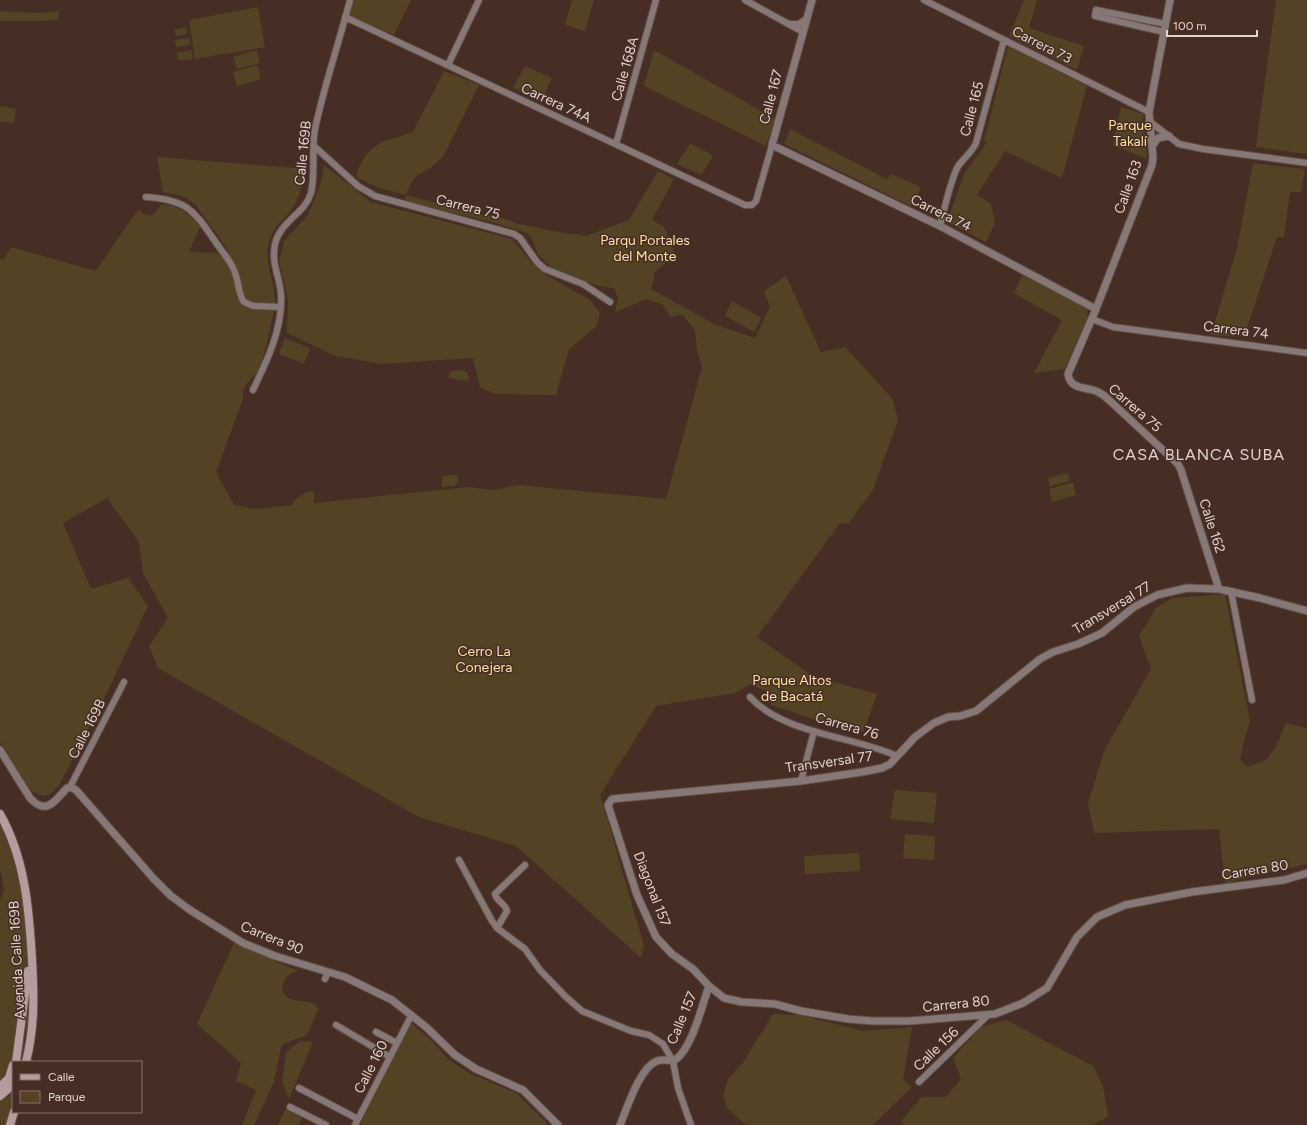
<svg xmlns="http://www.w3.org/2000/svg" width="1307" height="1125" viewBox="0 0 1307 1125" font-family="Figtree,sans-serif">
<rect width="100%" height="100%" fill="#462e25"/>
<path fill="#514323" d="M353,0h58l-17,35 -45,-19z
M572,0h22l-9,31 -20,-6z
M1024,0h13l-8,28 55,18 -7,24 -68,-34z
M1276,0h31v154l-51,-7z
M258,7l7,40 -70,12 -6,-39z
M0,11l41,2 18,-2v8l-15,2h-44z
M186,27l1,7 -11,2 -2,-6z
M189,38l1,7 -14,2 -1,-7z
M1008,46l79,40 -25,92 -57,-27 -28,44 14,9 4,19 -9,19 -39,-20 17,-48 23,-32 -3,-1z
M192,50l1,9 -15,2 -1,-8z
M257,50l3,13 -23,6 -4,-12z
M654,50l121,69 -9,27 -122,-60z
M257,65l4,14 -24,7 -4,-14z
M525,66l27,12 -11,23 -28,-13z
M444,71l35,14 -36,72 -14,12 -10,5 -7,7 -6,14 76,20 17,2 20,7 34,7 33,5 43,-16 29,-49 16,8 -22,41 12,7 11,27 -22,20 2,2 -4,13 63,35 41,14 15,-31 -6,-16 22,-15 35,76 24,-5 47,51 6,22 -25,70 -25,34 -8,-1 -83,114 56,39 64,18 -13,37 -12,1 -81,-27 -1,-12 -19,-9 -16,9 -79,13 -56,89 44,150 -3,13 -125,-112 -97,-29 -261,-149 -9,-22 19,-28 -25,-45 -4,-31 -32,-44 -44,25 28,66 37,-11 20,28 -46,97 -43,82c-23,35 -49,-27 -59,-43v-484l3,2 8,-13 85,24 38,-56 6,-6 2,5 10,2 10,-12c16,1 29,10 38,23l-11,25 41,1 -35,-49 -10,-7 -22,-5 -6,-35 149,12c-3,12 -6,29 -14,40 -7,10 -17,16 -22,29 -7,21 3,39 5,60 1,5 -1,12 -2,18 -4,16 -7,35 -13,50 -7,17 -18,13 -17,33l-27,73 18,33 21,4 37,-4c2,-7 14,-14 22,-14v12l154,-16 26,3 24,-5 148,14 36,-132 -5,-16 -2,-21 -13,-16 -11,3 -8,-12 -16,-6 -32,13 3,-14 -4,-10 -16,-2 -47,-19 -13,-13 -9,-20 -30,-10 -94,-23 1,-6 -27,-7 -23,-11c10,-34 26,-35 57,-45z
M0,106l16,3 -2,14 -14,-2z
M1121,107l22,7 4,45 -34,-14z
M790,129l97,50 4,-5 30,13 -10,19 -127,-62z
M690,143l23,13 -12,19 -24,-11z
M1253,163l52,6 -4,23h-11l-6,45h-7l-33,100 -33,-2 26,-87z
M324,165l47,37 141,37 21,25 15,12 41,23 11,14 -4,14 -27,22 -13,46 -62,-1 -14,-7 -7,-29 -92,6 -45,-8 -49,-23 1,-34 -9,-38 5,-20 24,-26 13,-33z
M1022,275l60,29 6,6 -1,9 -22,50 -31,4 28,-53 -48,-27z
M732,301l29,17 -7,14 -29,-16z
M285,338l25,10 -6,16 -25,-10z
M463,370l5,4 1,5 -1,2 -19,-3 1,-7z
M1068,473l2,8 -20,5 -2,-8z
M450,475h8l-1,9 -3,2 -12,1v-10z
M1073,482l3,13 -24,7 -3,-13z
M1225,594l25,127 -7,24 -3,15 8,7 19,-8 9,-13 10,-23 21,5v136l-82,19 -6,-54 -125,4 -6,-29 16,-53 47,-82 -12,-33 17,-28 16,-10z
M895,790l42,3 -3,30 -44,-4z
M0,815l19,49 9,76 -1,28 -11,79 -6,24 -10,13v-183l4,-12 -4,-19z
M905,834l30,2 -1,24 -31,-2z
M859,853l1,18 -55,3 -1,-18z
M234,943l64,28c-11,3 -15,8 -16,19 7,14 21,9 33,14l3,5 -9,22 -4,5 -20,7 -4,4 -7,35 -20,43h-12l14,-35 -20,-9 5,-18 -44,-39z
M30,987l1,26 -8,49h-3l5,-24z
M773,1014l26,1 64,16 49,-4 -9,53 9,7 -39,38h-127l-19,-17 -4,-12 5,-17 14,-15z
M1006,1020l87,46 10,20 5,30 -14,9h-190l-3,-4 21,-24h24l15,-18 -8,-21 28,-31z
M410,1022l21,18 17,19 21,14 47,20 33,32h-189z
M301,1041l12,1 -24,57 -7,-17 4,-30z
M13,1087v22l-3,16h-8l-2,-2v-23z
M286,1108l17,7 -4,10h-21z"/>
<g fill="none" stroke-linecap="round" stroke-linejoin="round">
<g stroke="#624c43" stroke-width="8">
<path id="minor" d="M745,0l58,32
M924,0l225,112
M345,17l400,188h7l4,-4 16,-56
M789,24h10l7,-5
M1164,32l-69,-16 1,-6 70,14
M448,65l31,-65
M1149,121l30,23 24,5 104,14
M616,144l40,-144
M314,146l44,40 17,10 139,38 6,4 17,24 8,7 38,15 27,18
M146,197c43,3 48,14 71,47 6,9 15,18 18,29 4,9 3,21 9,29l9,4 28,1
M940,226c5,-19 9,-40 17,-58 5,-9 15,-15 19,-25l28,-103
M1092,319l21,8 194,26
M253,390c14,-29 30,-62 28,-95 -1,-19 -10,-30 -6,-51 6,-24 30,-30 36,-51 5,-21 0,-43 4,-64 9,-43 24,-86 35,-129
M1231,591l21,109
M750,697c34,37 102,39 147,59
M801,781l13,-50
M70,787l54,-105
M459,860l33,61 5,7 28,21 15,21 26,27 16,14 49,20 18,4 14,9 10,17 5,27 13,37
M497,928l10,-17c-2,-8 -11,-10 -12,-17l30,-29
M325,979l3,-7
M336,1025l54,32
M376,1032l21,11
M919,1082l68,-66
M299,1088l59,31
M290,1107l36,18
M355,1125l54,-105"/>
</g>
<g stroke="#624c43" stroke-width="9">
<path id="tertiary" d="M812,0l-40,145 168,81 156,83
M1170,0l-21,112 4,45 -1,8 -56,144 -28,65c2,15 16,13 28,17 5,2 9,5 13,9l69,64 3,6 38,119
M1152,146l6,-8 11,-2
M1307,611l-47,-13 -41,-9 -32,-1 -30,7 -23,12 -32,26 -24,11 -25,8 -13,7 -64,52 -16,5 -12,1 -14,6 -19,14 -25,27 -8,4 -20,4 -61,9 -189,18 -4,6 29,90 19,42 16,17 21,15 16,17 15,12 18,4 33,2 26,7 47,8 25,2h37l85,-7 28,-11 24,-15 30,-51 20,-20 28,-12 67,-13 92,-12 23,-7
M0,750l30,48c17,19 26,1 37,-10l3,-1 6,3 77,88 18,18 19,14 53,33 32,13 70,21 47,23 34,27 29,28 21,14 47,21 35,35
M620,1125c7,-16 19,-57 37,-64 5,-2 12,0 18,-1 17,-11 27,-55 34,-74"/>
</g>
<g stroke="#624c43" stroke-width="10">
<path id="secondary" d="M0,814c25,44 29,95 32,145 2,36 3,67 -6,103
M16,1062l12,-91
M0,1087l9,-9 4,-13
M0,1096l8,-7 5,-11
M10,1125l4,-13"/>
</g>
<use href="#minor" stroke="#867877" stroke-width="6"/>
<use href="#tertiary" stroke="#867877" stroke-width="7"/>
<use href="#secondary" stroke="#b49d9c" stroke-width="8"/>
</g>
<g text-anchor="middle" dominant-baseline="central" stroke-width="3" stroke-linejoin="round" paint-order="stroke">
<g font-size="14" fill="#e2d2cc" stroke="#462e25">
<text transform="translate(1042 45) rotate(27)">Carrera 73</text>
<text transform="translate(625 69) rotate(-74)">Calle 168A</text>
<text transform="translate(771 97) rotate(-75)">Calle 167</text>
<text transform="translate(556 103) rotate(25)">Carrera 74A</text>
<text transform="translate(972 109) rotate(-75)">Calle 165</text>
<text transform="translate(303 153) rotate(-84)">Calle 169B</text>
<text transform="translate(1128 187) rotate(-70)">Calle 163</text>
<text transform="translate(468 207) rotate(14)">Carrera 75</text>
<text transform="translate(941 213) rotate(26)">Carrera 74</text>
<text transform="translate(1236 330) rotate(7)">Carrera 74</text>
<text transform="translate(1135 408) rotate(41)">Carrera 75</text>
<text transform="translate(1212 526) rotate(72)">Calle 162</text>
<text transform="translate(1112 608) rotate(-31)">Transversal 77</text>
<text transform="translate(847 726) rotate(16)">Carrera 76</text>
<text transform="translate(87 729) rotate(-63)">Calle 169B</text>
<text transform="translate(829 762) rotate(-8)">Transversal 77</text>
<text transform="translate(1255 870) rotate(-9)">Carrera 80</text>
<text transform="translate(652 889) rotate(69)">Diagonal 157</text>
<text transform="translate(272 938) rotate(22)">Carrera 90</text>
<text transform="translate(17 960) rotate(-93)">Avenida Calle 169B</text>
<text transform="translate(956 1004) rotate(-6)">Carrera 80</text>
<text transform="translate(682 1018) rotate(-67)">Calle 157</text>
<text transform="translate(936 1049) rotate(-44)">Calle 156</text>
<text transform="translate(371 1067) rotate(-63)">Calle 160</text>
</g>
<g font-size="14" fill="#ffe0a0" stroke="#462e25">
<text x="1130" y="125">Parque<tspan x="1130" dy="16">Takalí</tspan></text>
<text x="645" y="240">Parqu Portales<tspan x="645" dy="16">del Monte</tspan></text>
<text x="484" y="651">Cerro La<tspan x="484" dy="16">Conejera</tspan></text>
<text x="792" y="680">Parque Altos<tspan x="792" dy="16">de Bacatá</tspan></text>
</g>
<g font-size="16" letter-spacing="1" fill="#e2d2cc" stroke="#462e25">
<text x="1199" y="454">CASA BLANCA SUBA</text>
</g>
</g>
<rect x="12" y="1061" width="130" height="52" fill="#462e25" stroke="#847068"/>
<rect x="20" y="1074" width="20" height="6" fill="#b49d9c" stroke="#847068"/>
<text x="48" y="1081" font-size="12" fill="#e2d2cc">Calle</text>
<rect x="20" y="1091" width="20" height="12" fill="#514323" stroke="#847068"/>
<text x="48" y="1101" font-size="12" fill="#e2d2cc">Parque</text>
<path d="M1167 30v6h90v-6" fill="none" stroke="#e2d2cc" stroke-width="2"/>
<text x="1173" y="30" font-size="12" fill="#e2d2cc" stroke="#462e25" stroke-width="3" paint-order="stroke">100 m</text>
</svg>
